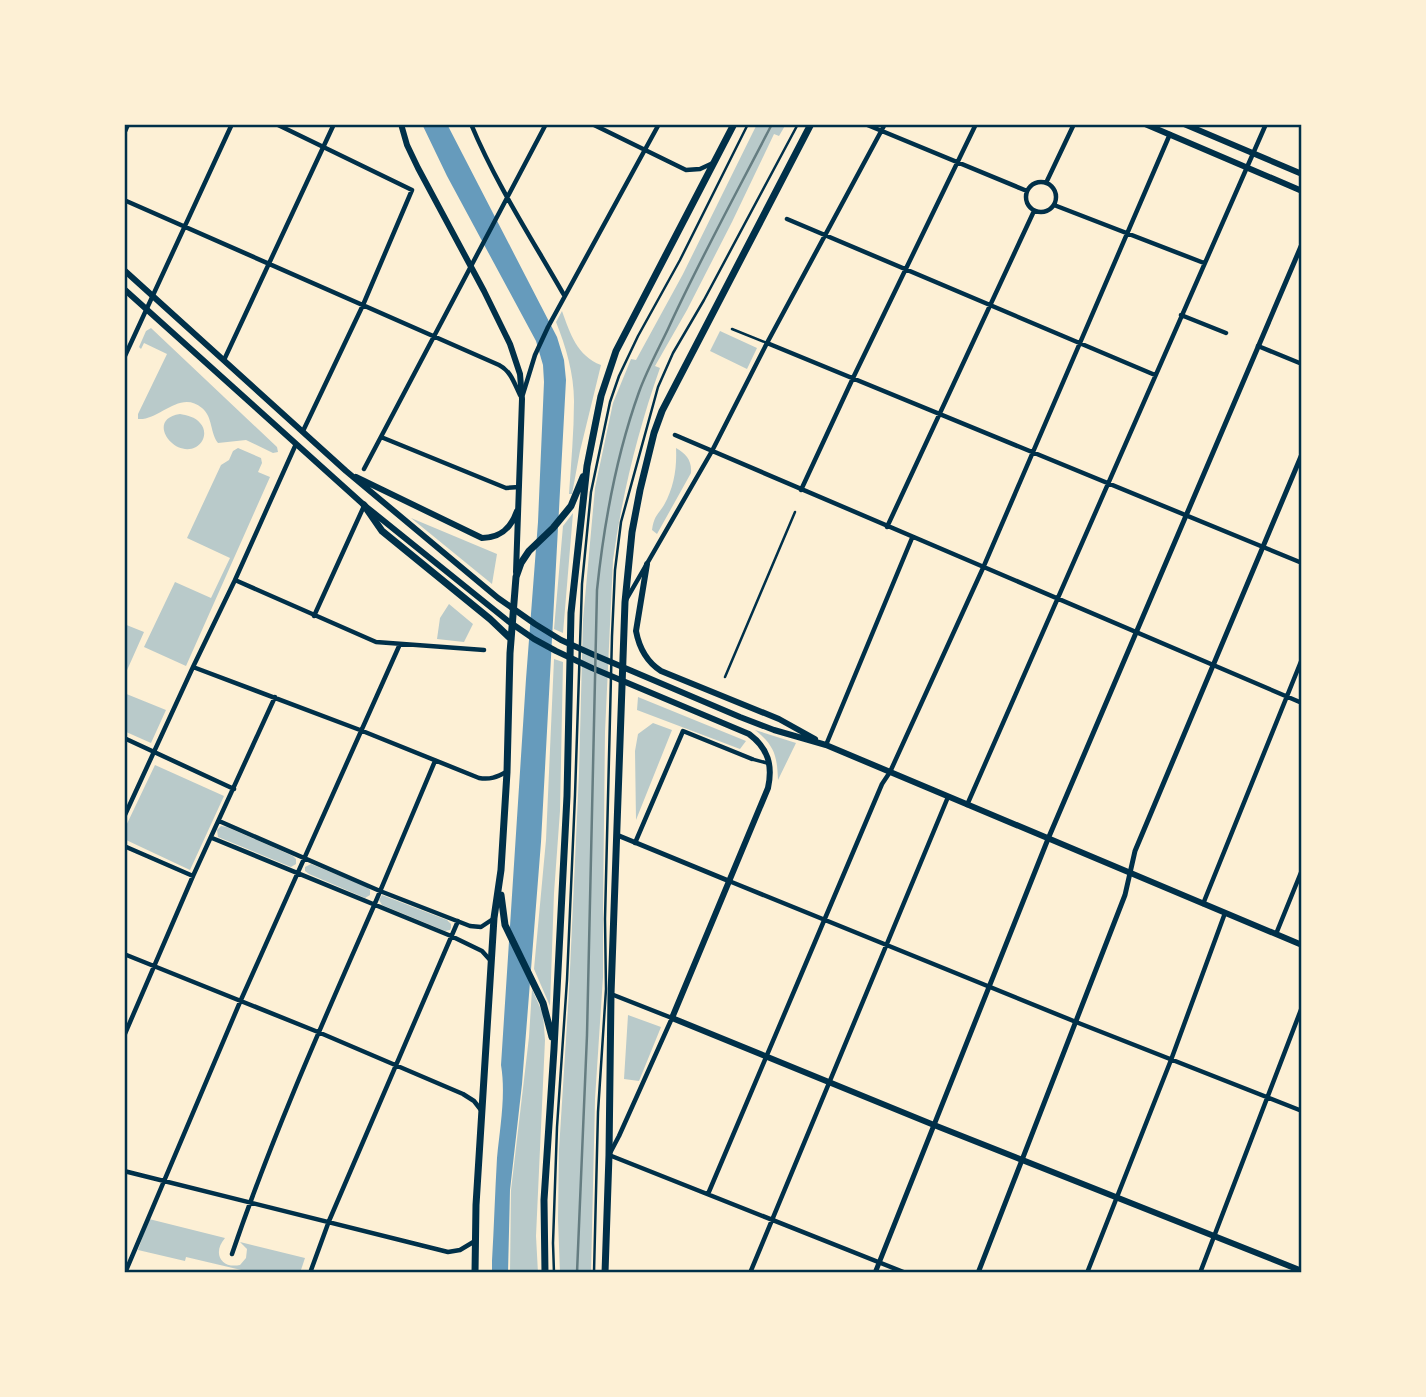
<svg xmlns="http://www.w3.org/2000/svg" width="1426" height="1397" viewBox="0 0 1426 1397" font-family="'Golos Text',sans-serif">
<rect width="100%" height="100%" fill="#fdf0d5"/>
<path fill="#b9caca" d="M757,124h29l-7,12 -5,-2 -42,88 -45,88 -32,56 5,2c-22,62 -38,127 -47,192l-8,172 -2,178v67l-8,122 -4,174h-31l-2,-54 1,-69 10,-159 10,-218 4,-153 12,-132 18,-85 18,-44 5,1 47,-86z
M562,311c8,22 15,45 39,54l-21,86 -8,43h-3c2,-31 5,-62 5,-93 0,-27 -8,-54 -18,-79z
M151,328l126,119 1,5 -5,1 -27,-13 -28,3c-8,-10 -5,-26 -16,-35 -22,-19 -43,13 -64,11v-5l29,-60 -23,-11 -3,6 -2,-2 7,-16z
M720,331l37,17 -10,21 -37,-18z
M180,414c6,1 16,3 20,9 7,7 5,19 -4,24 -22,12 -51,-28 -16,-33z
M238,448l23,10 1,5 -4,9 12,5 -84,189 -42,-19 31,-65 36,16 19,-40 -43,-20 34,-73 8,-5 4,-9z
M676,448c10,6 16,12 15,25l-34,61 -5,-4c2,-14 5,-14 12,-25 10,-18 13,-37 12,-57z
M573,513l-10,120 -9,-4 9,-103z
M411,518l86,36 -5,30z
M449,604l24,20 -9,18 -27,-3 3,-21z
M124,624l20,8 -20,45z
M554,659l9,3 -3,149 -6,82 -4,113 -16,-37 12,-129z
M124,693l42,17 -15,33 -27,-12z
M638,697l108,44 -6,8 -103,-39z
M653,723l19,7 -36,90 -1,-69 3,-17z
M755,730l41,13 -18,37c-1,-24 -3,-34 -23,-50z
M155,765l69,31 -34,74 -66,-31v-9z
M221,826l6,1 66,29 3,3v5l-5,3 -73,-30 -1,-7z
M311,864l56,23 3,3v5l-5,3 -56,-24 -4,-3v-4z
M382,895l65,25 4,4v4l-1,2 -5,1 -63,-26 -3,-5z
M532,989l11,25 2,26 -9,196 2,37h-28l1,-83 18,-153z
M628,1015l33,12 -22,54 -15,-2z
M149,1219l76,19c-13,15 -4,31 15,27l6,-7 1,-9 -7,-7 65,16 -5,15h-46l-68,-16 -1,4 -47,-11z"/>
<path fill="#669bbc" d="M422,124h25l110,213 7,23 2,20 -25,462 -19,242 -12,106 -2,83h-16v-12c2,-34 3,-69 5,-103 3,-31 9,-63 4,-93l25,-386 12,-157 6,-140 -1,-17 -7,-24 -89,-165z"/>
<g fill="none" stroke-linecap="round" stroke-linejoin="round">
<path stroke="#003049" stroke-width="2.5" d="M732,329l35,14
M725,677l70,-165
M554,1273l-1,-30 4,-116 10,-147 8,-185 7,-211 9,-92 19,-90 9,-26 19,-40 42,-76 68,-136
M594,1273l4,-161 8,-123 -1,-70 7,-283 3,-66 6,-48 37,-135 15,-34 31,-53 94,-176"/>
<path stroke="#003049" stroke-width="3.5" d="M752,759l15,4"/>
<path stroke="#003049" stroke-width="4.5" d="M276,124l136,66 -49,115 -60,126
M471,124c25,60 61,115 93,171
M592,124l94,46 14,-1 13,-6
M865,124l162,67
M1026 197a15 15 0 1 1 30 0a15 15 0 1 1-30 0Z
M1046,183l28,-59
M124,200l375,165c12,6 15,18 21,30
M1054,205l150,58
M787,219l368,156
M1181,315l45,18
M767,343l535,220
M1258,346l44,18
M124,358l108,-234
M224,360l110,-236
M523,394l12,-39 13,-28 111,-203
M675,435l627,268
M381,437l125,51 13,-1
M364,469l182,-345
M801,490l52,-112 123,-254
M887,527l147,-316
M235,580l141,62 108,8
M626,600l86,-149 55,-108 118,-219
M314,616l50,-110
M193,667l167,63 119,48c11,2 18,-1 27,-6
M124,738l110,51
M826,745l86,-207
M967,805l299,-681
M124,817l69,-150 42,-87 61,-136
M219,821l161,70 90,35 11,1 12,-8
M212,838l239,98 31,15 9,10
M635,843l48,-112 69,28
M124,846l69,30
M729,881l347,141 226,89
M1203,904l99,-245
M1276,934l26,-64
M124,954l194,78 145,62 11,7 7,9
M611,994l61,24 -53,118 -10,19 297,118
M124,1036l69,-160 82,-179
M124,1171l324,81 12,-2 15,-9
M708,1194c59,-136 115,-274 174,-410l8,-12 93,-204 187,-434
M232,1254c40,-118 91,-232 141,-346 21,-49 41,-98 62,-147
M125,1273l115,-271 160,-358
M310,1273l19,-52 129,-300
M750,1273l198,-476
M1087,1273l84,-213 54,-147
M1200,1273l102,-266"/>
<path stroke="#003049" stroke-width="5" d="M124,133l4,-9
M617,835l112,46
M875,1273l173,-434 254,-595
M978,1273l147,-378 10,-44 167,-397"/>
<path stroke="#003049" stroke-width="6" d="M401,124l6,21 11,23 66,123 26,53 10,30 2,25 -6,173
M1145,124l157,67
M1184,124l118,50
M124,270l222,201 152,127 37,26 26,16 31,14 148,63 34,13 52,15 476,200
M124,289l240,216 144,116 26,18 22,12 36,17 157,66c19,14 24,31 19,54l-96,230 262,107 368,146
M356,477l126,61c19,0 29,-10 35,-27
M647,564l-11,67c3,16 11,31 25,40l118,48 36,20"/>
<path stroke="#003049" stroke-width="7" d="M364,505l18,26 108,88 21,20
M501,895l4,30 38,78 9,34
M475,1273l1,-68 18,-287 7,-48 6,-98 3,-119 6,-76 5,-14 8,-12 24,-23 18,-22 12,-29
M545,1273l-1,-73 10,-151 13,-253 4,-183 16,-147 14,-70 15,-45 118,-227
M605,1273l4,-118 2,-161 14,-392 7,-70 8,-42 14,-57 8,-22 149,-287"/>
<path stroke="#657d81" stroke-width="2.5" d="M577,1273l10,-238 10,-445c7,-67 19,-134 42,-198 8,-22 19,-42 29,-63 32,-70 69,-137 104,-205"/>
</g>
<rect width="1426" height="1397" fill="none" stroke="#fdf0d5" stroke-width="252"/>
<rect x="126" y="126" width="1174" height="1145" fill="none" stroke="#003049" stroke-width="2.5"/>
</svg>
